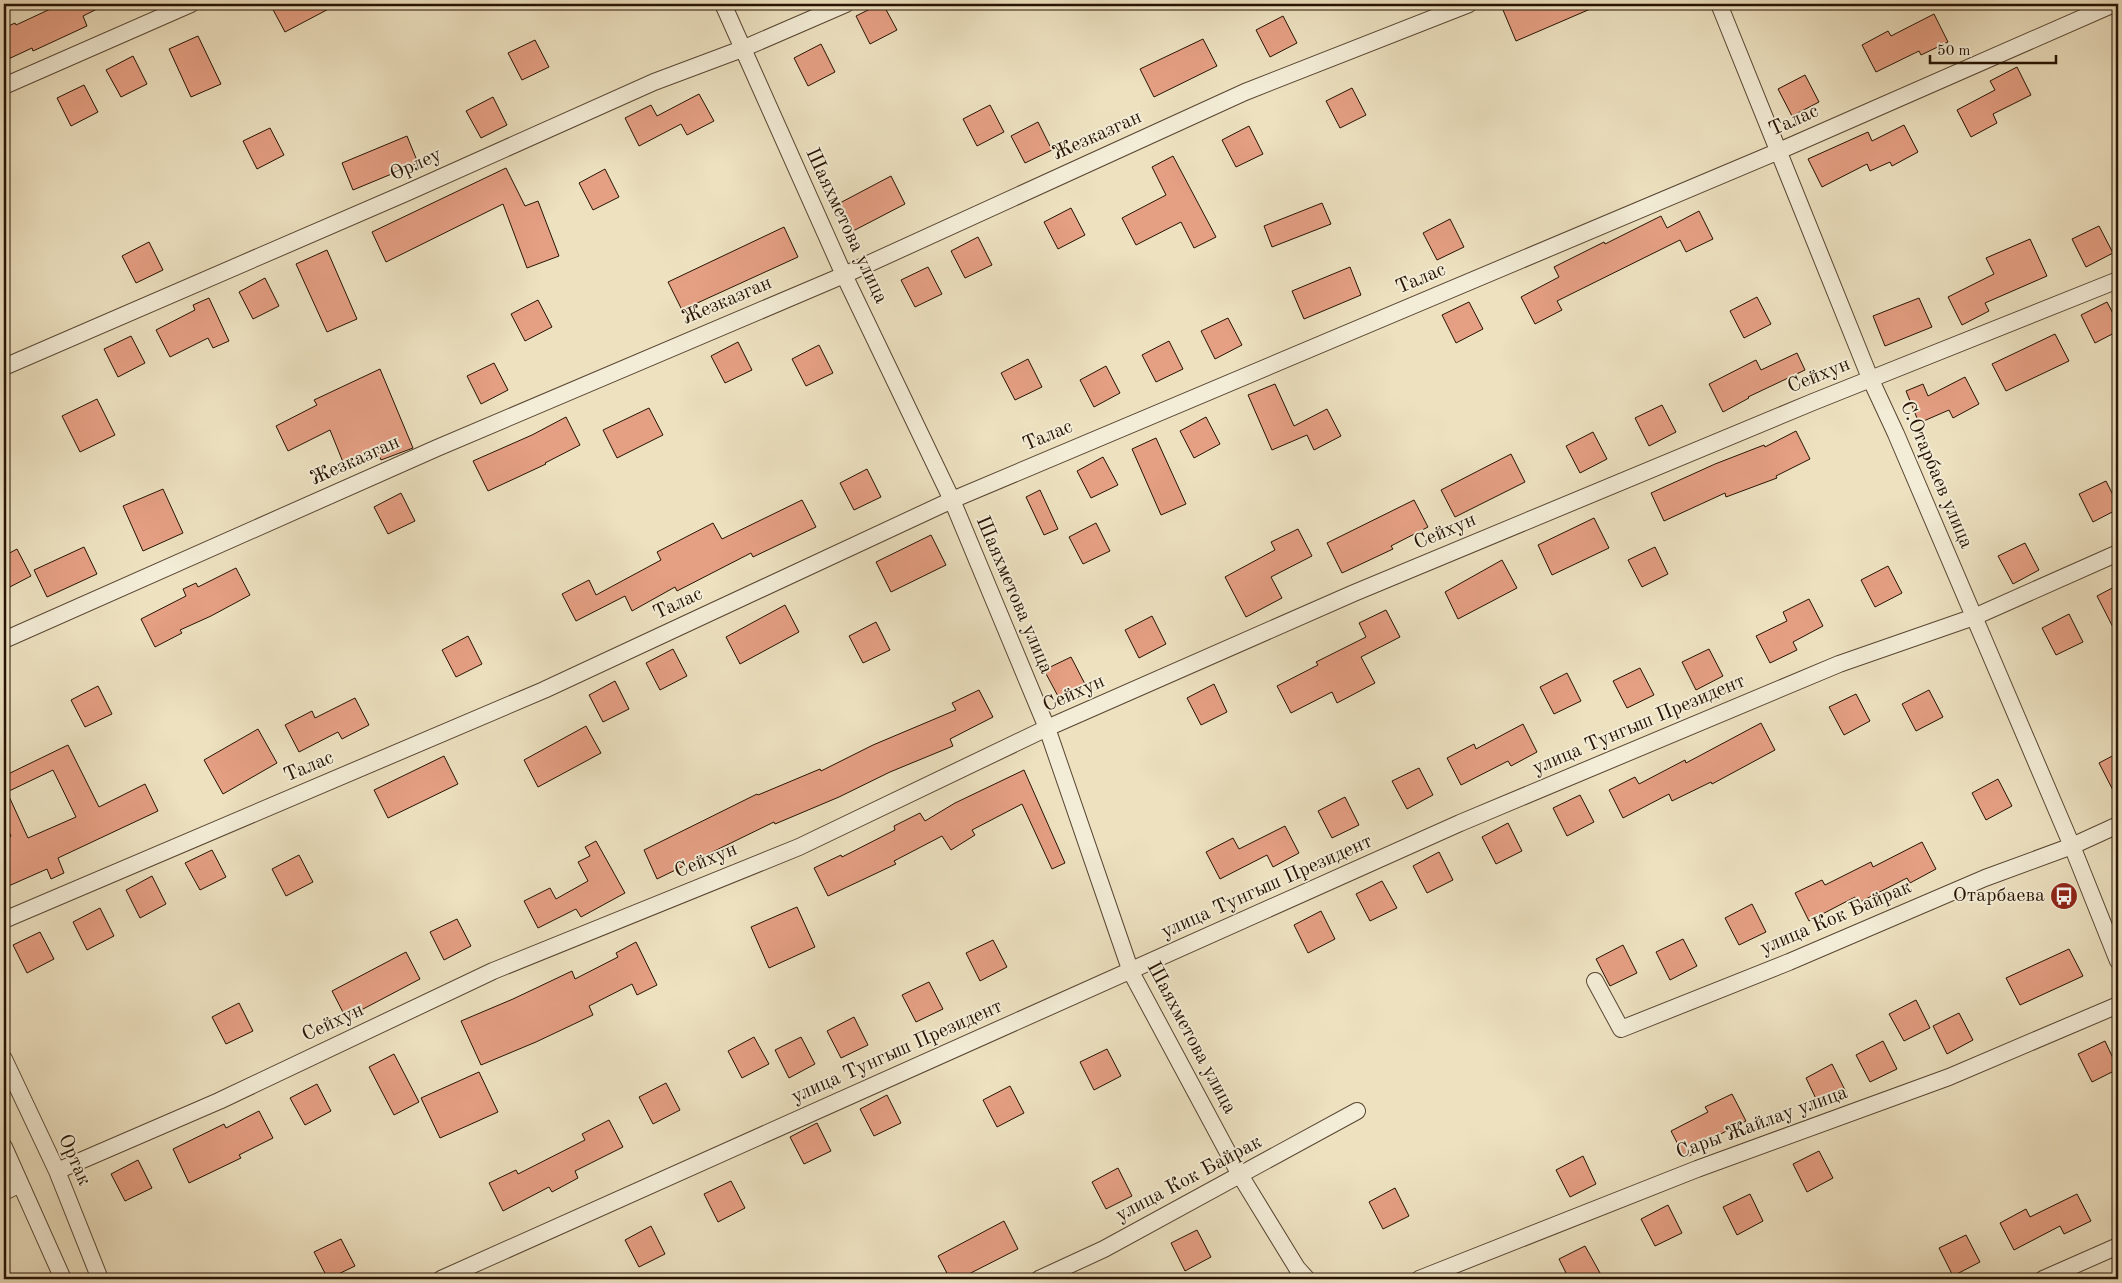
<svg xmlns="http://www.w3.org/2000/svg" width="2122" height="1283" viewBox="0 0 2122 1283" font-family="'Old Standard TT',serif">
<rect width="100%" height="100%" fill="#ede1c0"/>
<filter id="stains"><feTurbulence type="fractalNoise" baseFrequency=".004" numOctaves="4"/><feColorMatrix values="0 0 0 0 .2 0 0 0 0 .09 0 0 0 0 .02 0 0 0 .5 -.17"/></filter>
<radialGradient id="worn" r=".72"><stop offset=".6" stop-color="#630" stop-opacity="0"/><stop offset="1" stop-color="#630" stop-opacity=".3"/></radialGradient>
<path fill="#e59f83" stroke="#271303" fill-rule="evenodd" d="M61,4h46l-24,12 4,10 -54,25 -1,-3 -28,13v-33l11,-5 1,2z
M270,4h68l-53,28z
M880,4h3l14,26 -27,14 -14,-28z
M1518,4h84l-86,37 -13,-31z
M1934,14l14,28 -27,13 -2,-4 -43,21 -14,-27 26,-14 3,5z
M1283,16l14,27 -27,14 -14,-27z
M198,36l23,48 -30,13 -22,-48z
M1203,39l14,27 -63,31 -14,-28z
M535,40l14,27 -27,13 -14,-27z
M821,44l14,28 -27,14 -14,-28z
M133,56l14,28 -26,13 -15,-27z
M2017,67l14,28 -38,19 4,9 -26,14 -14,-27 38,-20 -5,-9z
M1805,75l14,27 -27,14 -14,-27z
M84,85l14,27 -27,14 -14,-28z
M1352,88l14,27 -26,13 -14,-27z
M699,94l15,27 -27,14 -6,-11 -42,22 -14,-28 26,-13 6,11z
M493,97l14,28 -26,13 -15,-27z
M990,105l14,27 -27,14 -14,-27z
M1038,122l14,28 -27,13 -14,-27z
M1904,125l14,27 -26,14 -2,-4 -20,9 -3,-7 -45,23 -14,-28 60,-27 4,9z
M1249,126l14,28 -27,13 -14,-27z
M270,128l14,27 -27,14 -14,-28z
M407,136l11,27 -65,27 -11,-27z
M1173,156l43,81 -22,11 -13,-26 -45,23 -14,-27 44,-23 -14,-28z
M506,168l19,38 13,-5 21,55 -32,12 -24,-64 -117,58 -14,-30z
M605,169l14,28 -26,13 -14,-27z
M891,176l14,28 -52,27 -15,-27z
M1322,203l9,21 -59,23 -8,-21z
M1071,208l14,27 -27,14 -14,-27z
M1699,211l14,28 -27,13 -6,-12 -123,61 5,9 -27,14 -14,-27 38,-20 -5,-10 50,-25 1,2 56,-28 6,12z
M1450,219l14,28 -27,13 -14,-27z
M2099,226l14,27 -27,14 -14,-28z
M784,227l14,30 -116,53 -14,-28z
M978,237l14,28 -27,13 -14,-27z
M2030,239l17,37 -62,27 4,8 -27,14 -14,-28 46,-23 -8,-16z
M149,242l14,28 -27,13 -14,-27z
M327,250l30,69 -30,13 -31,-68z
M928,267l14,27 -27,13 -14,-27z
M1350,267l11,28 -57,24 -12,-28z
M265,278l14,28 -26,13 -14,-27z
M1757,297l14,27 -27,14 -14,-27z
M209,298l20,43 -16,7 -5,-10 -38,19 -14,-27 39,-20 -2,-5z
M1919,298l13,29 -47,19 -12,-30z
M538,300l14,27 -27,14 -14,-27z
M1469,302l14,27 -27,14 -14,-28z
M2107,302l11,21v8l-23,12 -14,-28z
M1228,318l14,27 -27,14 -14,-28z
M2055,334l14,27 -63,30 -14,-27z
M131,336l14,27 -27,14 -14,-28z
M1169,341l14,28 -27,13 -14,-27z
M738,342l14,28 -27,13 -14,-27z
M819,345l14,28 -27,13 -14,-27z
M1797,353l8,17 -57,27 1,1 -26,14 -14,-28 47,-24 5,10z
M1028,359l14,28 -27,13 -14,-27z
M494,363l14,27 -27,14 -14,-28z
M1106,366l14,27 -26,14 -14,-27z
M380,369l33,79 -32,12 -5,-12 -33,14 -13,-32 -42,21 -12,-25 41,-21 -3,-5z
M1965,377l14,27 -26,14 -4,-8 -30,13 -13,-32 17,-7 5,12z
M1275,384l19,42 33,-17 14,27 -27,14 -7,-15 -35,15 -24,-55z
M97,399l18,36 -35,17 -18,-36z
M1662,405l14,27 -27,14 -14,-28z
M649,408l14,27 -46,23 -14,-28z
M566,417l14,28 -35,18 1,1 -58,27 -15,-30 59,-26z
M1206,417l14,27 -26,14 -14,-27z
M1796,431l14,28 -34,17 1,2 -51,19 -1,-4 -61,28 -13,-28 64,-29 49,-19 1,2z
M1593,432l14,27 -27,14 -14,-27z
M1156,438l30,66 -25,11 -29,-66z
M1511,454l14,28 -70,35 -14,-27z
M1103,457l15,28 -27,13 -14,-27z
M867,469l14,28 -27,13 -14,-27z
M2106,481l12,24v4l-25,13 -14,-28z
M163,489l20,44 -40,18 -20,-45z
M1040,490l18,39 -14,6 -18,-38z
M401,493l14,28 -27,13 -14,-27z
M802,500l14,27 -63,30 -2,-4 -74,38 -2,-4 -43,24 -7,-15 -49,25 -14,-27 27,-14 7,15 65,-35 -4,-8 56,-29 9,16z
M1414,500l14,27 -37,19 2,3 -51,24 -15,-30z
M1594,518l15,30 -57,27 -14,-30z
M1096,523l14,28 -27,13 -14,-27z
M1298,529l14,27 -41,21 11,21 -36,19 -21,-40 50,-27 -4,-8z
M931,535l15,30 -55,27 -15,-30z
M2025,543l14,27 -26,14 -15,-28z
M84,547l13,27 -50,23 -13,-27z
M1655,547l13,27 -26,13 -14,-27z
M17,549l14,27 -27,14v-34z
M1502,560l15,28 -59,31 -13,-27z
M1888,566l14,27 -27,14 -14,-27z
M236,568l14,27 -39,21 -31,14 2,3 -27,14 -14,-28 45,-23 -3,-7 13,-6 2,4z
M2118,585v52l-21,-41z
M1809,599l14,27 -30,16 4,8 -27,13 -14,-27 31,-15 -4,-9z
M785,605l14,27 -59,32 -14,-27z
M1386,610l14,27 -39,20 14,26 -38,20 -5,-11 -41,21 -14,-27 41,-21 -2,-3 50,-25 -7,-14z
M2069,614l14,28 -27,13 -14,-27z
M1152,616l14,28 -27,14 -14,-28z
M876,622l14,28 -27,13 -14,-27z
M468,636l14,28 -26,13 -14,-27z
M673,649l14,27 -27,14 -14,-27z
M1709,649l14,27 -27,14 -14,-28z
M1071,657l14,27 -26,14 -15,-28z
M1640,668l14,27 -27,13 -14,-27z
M1567,673l14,28 -27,13 -14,-27z
M615,681l14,28 -26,13 -14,-27z
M1214,684l13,28 -26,13 -14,-27z
M98,686l14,28 -27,13 -14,-27z
M979,690l14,27 -43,22 3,7 -63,26 -51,25 -64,27 -1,-2 -117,57 -13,-29 113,-56 1,1 62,-26 1,2 52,-26 83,-35 -4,-7z
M1929,690l14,27 -27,14 -14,-27z
M1856,694l14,27 -26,14 -15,-28z
M355,698l14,27 -27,14 -4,-7 -39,20 -14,-27 27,-14 3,7z
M1761,723l14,27 -63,34 -1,-2 -39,19 -3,-7 -46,24 -14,-28 26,-13 4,7 46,-24 1,3z
M1523,724l14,28 -26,14 -3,-5 -47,24 -14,-27 27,-14 2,5z
M586,726l15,27 -63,34 -14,-27z
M258,729l19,34 -54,31 -19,-34z
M68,745l31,62 46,-23 13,27 -100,47 6,15 -13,6 -4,-10 -43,19v-48l7,-4 -7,-14v-46zM53,770l23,47 -48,21 -21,-46z
M2118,753v47l-19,-37z
M444,756l14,28 -70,34 -14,-28z
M1419,768l14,27 -26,14 -15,-28z
M1024,770l41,93 -13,6 -30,-65 -50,26 3,5 -24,15 -9,-14 -48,25 2,3 -68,32 -14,-28 27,-13 1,2 53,-27 -1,-4 26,-13 5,8 30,-18z
M1998,779l14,27 -26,14 -14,-27z
M1580,795l14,27 -27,14 -14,-28z
M1345,797l14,28 -27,13 -14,-27z
M1508,823l14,28 -26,13 -14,-27z
M1285,826l14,27 -26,14 -6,-12 -47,24 -14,-27 27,-14 6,11z
M596,841l29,52 -44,24 -5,-8 -38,19 -14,-27 26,-13 6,11 32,-18 -10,-19 12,-6 -5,-9z
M1922,842l14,27 -26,14 -3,-5 -49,25 -3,-6 -46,24 -14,-28 27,-13 3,5 46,-23 2,5z
M212,850l14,27 -26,13 -15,-27z
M1439,852l14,28 -26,13 -14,-27z
M299,855l14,27 -27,14 -14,-27z
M152,876l14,28 -26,14 -14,-28z
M1382,881l15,27 -27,13 -14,-27z
M1752,904l14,28 -27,13 -14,-27z
M797,907l18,40 -46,21 -18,-41z
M100,908l14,28 -27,14 -14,-28z
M1321,911l14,28 -27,14 -14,-28z
M457,919l14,27 -27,14 -14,-28z
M40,932l14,27 -27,14 -14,-28z
M1683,939l14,27 -27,14 -14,-28z
M993,940l14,27 -27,14 -14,-28z
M636,942l21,43 -20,10 -5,-11 -43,22 4,9 -57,27 -55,23 -20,-44 52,-22 59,-28 3,8 43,-22 -2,-4z
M1623,945l14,28 -27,13 -14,-27z
M2069,949l14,27 -63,29 -14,-27z
M406,952l14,27 -74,39 -14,-27z
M929,982l14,27 -27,13 -14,-27z
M1916,1000l14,28 -26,13 -15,-27z
M239,1003l14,28 -27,13 -14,-27z
M1959,1013l14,27 -26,14 -14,-28z
M854,1017l14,28 -27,13 -14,-27z
M754,1037l15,27 -27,14 -14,-27z
M801,1037l14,27 -26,14 -14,-28z
M1883,1041l14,28 -27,13 -14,-27z
M2105,1041l13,28 -26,13 -14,-28z
M1107,1049l14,27 -27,14 -14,-28z
M394,1054l25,48 -25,13 -25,-48z
M1832,1064l14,28 -27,13 -13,-27z
M479,1072l19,40 -58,26 -19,-40z
M666,1083l14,27 -27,14 -14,-27z
M317,1084l14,27 -26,14 -15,-27z
M1010,1086l14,27 -27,14 -14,-27z
M1732,1094l14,27 -37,19 2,5 -26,13 -14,-27 37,-19 -3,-5z
M887,1095l14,28 -27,13 -14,-27z
M259,1111l14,27 -34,17 2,3 -52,25 -16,-34 51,-25 2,4z
M609,1120l14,27 -48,24 3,7 -26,14 -3,-5 -46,24 -14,-28 27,-13 2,4 67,-34 -3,-6z
M817,1123l14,28 -27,13 -14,-27z
M1819,1151l14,27 -26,14 -14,-28z
M1583,1156l13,28 -26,13 -14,-27z
M138,1160l14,28 -27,13 -14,-27z
M1118,1168l14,28 -26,13 -14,-27z
M731,1181l14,27 -27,14 -14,-28z
M1395,1188l14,28 -26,13 -14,-27z
M1750,1194l13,27 -26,14 -14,-28z
M2077,1194l14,27 -27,13 -4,-8 -46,24 -14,-27 26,-14 4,8z
M1668,1205l14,28 -27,13 -14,-27z
M1004,1221l14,28 -59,30h-9l-12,-23z
M651,1226l14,28 -26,13 -14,-27z
M1197,1230l14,27 -26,14 -14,-28z
M1966,1235l14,27 -27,14 -14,-28z
M341,1239l14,27 -27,13 -14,-27z
M1585,1246l15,27 -12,6h-19l-10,-20z"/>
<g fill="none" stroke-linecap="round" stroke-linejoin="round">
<g stroke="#584632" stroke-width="18">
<path id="minor" d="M723,4l121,271 108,225 95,228 84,244 109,203 57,93 10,11
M1719,4l151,374 26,56 176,412 46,115
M4,86l187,-82
M4,367l402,-174 248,-111 88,-33 104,-45
M4,640l433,-192 407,-173 401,-183 224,-88
M4,920l540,-230 408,-190 827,-349 335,-147
M1595,981l26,48 168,-67 196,-84 87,-32 46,-21
M4,1059l53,112 43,108
M4,1147l59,132
M57,1171l162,-70 274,-130 306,-124 248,-119 307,-135 459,-191 305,-122
M4,1192l16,-8
M441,1279l1019,-456 379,-159 135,-47 144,-64
M1039,1279l65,-30 253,-138
M1419,1279l278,-110 252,-92 169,-72
M2043,1279l75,-33"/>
</g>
<use href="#minor" stroke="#f3ecd6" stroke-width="16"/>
</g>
<defs>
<g id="bus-disc" transform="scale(1.4375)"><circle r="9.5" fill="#8f2418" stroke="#f3ecd6"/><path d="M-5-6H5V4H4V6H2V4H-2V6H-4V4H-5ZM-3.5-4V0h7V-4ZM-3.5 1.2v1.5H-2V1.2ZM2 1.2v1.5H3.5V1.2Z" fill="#fff"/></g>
</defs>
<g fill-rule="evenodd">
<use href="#bus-disc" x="2064" y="896"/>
</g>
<g text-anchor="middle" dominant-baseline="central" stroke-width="4" stroke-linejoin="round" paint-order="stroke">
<g font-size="20" fill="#271303" stroke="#f3ecd6">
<text transform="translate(1794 121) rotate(-24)">Талас</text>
<text transform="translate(1097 136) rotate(-24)">Жезказган</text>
<text transform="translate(416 165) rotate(-24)">Өрлеу</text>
<text transform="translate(846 226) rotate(65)">Шаяхметова улица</text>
<text transform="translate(1421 279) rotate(-23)">Талас</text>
<text transform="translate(727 301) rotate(-23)">Жезказган</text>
<text transform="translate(1819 376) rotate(-22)">Сейхун</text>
<text transform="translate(1048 436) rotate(-23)">Талас</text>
<text transform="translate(355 461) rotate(-24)">Жезказган</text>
<text transform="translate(1936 475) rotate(67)">С.Отарбаев улица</text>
<text transform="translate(1445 532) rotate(-23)">Сейхун</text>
<text transform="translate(1014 595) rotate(67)">Шаяхметова улица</text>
<text transform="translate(678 604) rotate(-25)">Талас</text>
<text transform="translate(1074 694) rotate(-24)">Сейхун</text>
<text transform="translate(1639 725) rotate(-23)">улица Тунгыш Президент</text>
<text transform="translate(309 767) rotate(-23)">Талас</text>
<text transform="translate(706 861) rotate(-22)">Сейхун</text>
<text transform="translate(1267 887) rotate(-24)">улица Тунгыш Президент</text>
<text transform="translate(1836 918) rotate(-23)">улица Кок Байрак</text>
<text transform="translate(333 1023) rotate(-25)">Сейхун</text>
<text transform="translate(1191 1038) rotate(62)">Шаяхметова улица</text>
<text transform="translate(897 1052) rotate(-24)">улица Тунгыш Президент</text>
<text transform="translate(1762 1123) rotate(-20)">Сары Жайлау улица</text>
<text transform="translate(74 1160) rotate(66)">Ортак</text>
<text transform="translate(1189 1179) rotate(-28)">улица Кок Байрак</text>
</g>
<g font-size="20" fill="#271303" stroke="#f3ecd6" text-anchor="end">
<text x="2045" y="896">Отарбаева</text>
</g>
</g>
<rect width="2122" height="1283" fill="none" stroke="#ede1c0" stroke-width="20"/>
<rect x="5" y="5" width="2112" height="1273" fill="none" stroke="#271303" stroke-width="2.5"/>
<rect x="10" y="10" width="2102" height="1263" fill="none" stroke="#271303"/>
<path d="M1930 55v8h126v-8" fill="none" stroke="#271303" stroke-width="2.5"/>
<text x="1937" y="55" font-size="15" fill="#271303" stroke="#f3ecd6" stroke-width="4" paint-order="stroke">50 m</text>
<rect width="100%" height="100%" filter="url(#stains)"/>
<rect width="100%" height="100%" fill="url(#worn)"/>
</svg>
